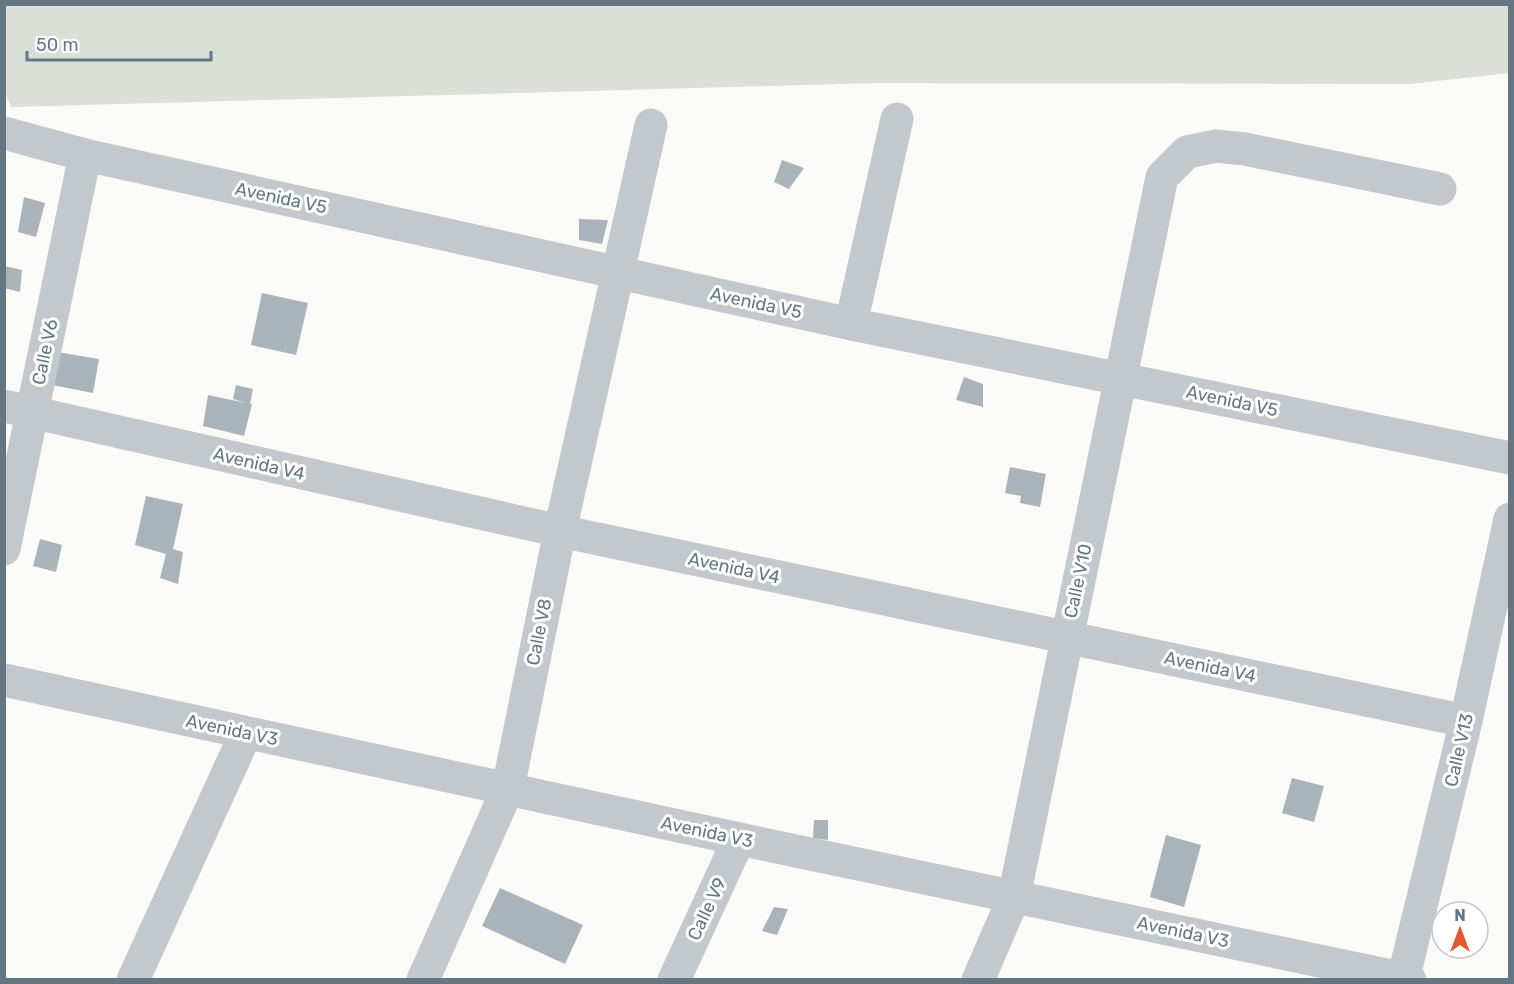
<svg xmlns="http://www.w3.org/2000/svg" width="1514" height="984" viewBox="0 0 1514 984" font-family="Rubik,sans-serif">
<rect width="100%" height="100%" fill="#fafaf8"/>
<path fill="#dadfd7" d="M1509,4v69l-99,11 -535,-1 -864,24 -6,-14v-88z"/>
<path fill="#aab3b9" d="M782,160l22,8 -15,21 -15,-7z
M24,197l21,6 -9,34 -18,-5z
M579,219l29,1 -6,24 -23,-4z
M4,266l18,4 -2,22 -16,-4z
M262,293l46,10 -12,52 -45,-10z
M57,352l42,7 -6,34 -41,-8z
M964,377l19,7v23l-27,-7z
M236,385l17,4 -3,15h2l-8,32 -41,-10 5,-31 38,8 -13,-4z
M1010,467l36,7 -6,33 -20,-4 1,-7 -16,-3z
M146,496l37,8 -10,45 10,3 -5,32 -18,-6 6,-24 -31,-9z
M40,539l22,6 -6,27 -23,-6z
M1292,778l32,8 -10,36 -32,-9z
M814,820h14v20l-15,-2z
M1166,835l35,10 -17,62 -34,-10z
M500,888l83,37 -18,39 -83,-38z
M774,907l14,2 -11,26 -15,-4z"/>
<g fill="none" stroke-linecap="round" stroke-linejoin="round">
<path stroke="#c3c8cc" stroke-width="33" d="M4,133l81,22 766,169 659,134
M851,324l46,-205
M4,406l556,125 906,190
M4,549l81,-394
M4,680l735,159 671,141
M133,980l113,-247
M423,980l85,-192 52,-257 91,-406
M674,980l65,-141
M978,980l36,-83 148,-720 25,-25 29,-6 29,3 195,40
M1403,980l63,-259 44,-202"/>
</g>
<g text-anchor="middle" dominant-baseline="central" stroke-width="6" stroke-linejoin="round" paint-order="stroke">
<g font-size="18" fill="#657683" stroke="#fff">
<text transform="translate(281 198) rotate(12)">Avenida V5</text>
<text transform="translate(756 303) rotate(12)">Avenida V5</text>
<text transform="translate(45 352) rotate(-78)">Calle V6</text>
<text transform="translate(1232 401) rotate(12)">Avenida V5</text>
<text transform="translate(259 464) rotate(13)">Avenida V4</text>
<text transform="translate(734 568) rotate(12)">Avenida V4</text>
<text transform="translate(1078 581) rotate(-78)">Calle V10</text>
<text transform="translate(539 632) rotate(-79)">Calle V8</text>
<text transform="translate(1210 667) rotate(12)">Avenida V4</text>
<text transform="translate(232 730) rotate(12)">Avenida V3</text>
<text transform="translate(1459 750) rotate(-77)">Calle V13</text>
<text transform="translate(707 832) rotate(12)">Avenida V3</text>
<text transform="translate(707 909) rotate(-65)">Calle V9</text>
<text transform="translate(1183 932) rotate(12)">Avenida V3</text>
</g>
</g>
<rect width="1514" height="984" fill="none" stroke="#657683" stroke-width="12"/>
<g transform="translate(1460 930)"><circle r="28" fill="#ffffff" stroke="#c1c8cd" stroke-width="1.5"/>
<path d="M0-4.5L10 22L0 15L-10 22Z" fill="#e4572e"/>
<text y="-9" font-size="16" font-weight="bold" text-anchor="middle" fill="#657683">N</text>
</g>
<path d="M27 51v9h184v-9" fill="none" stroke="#657683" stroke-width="3"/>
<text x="36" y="51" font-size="18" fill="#657683" stroke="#ffffff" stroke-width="4.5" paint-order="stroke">50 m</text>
</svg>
